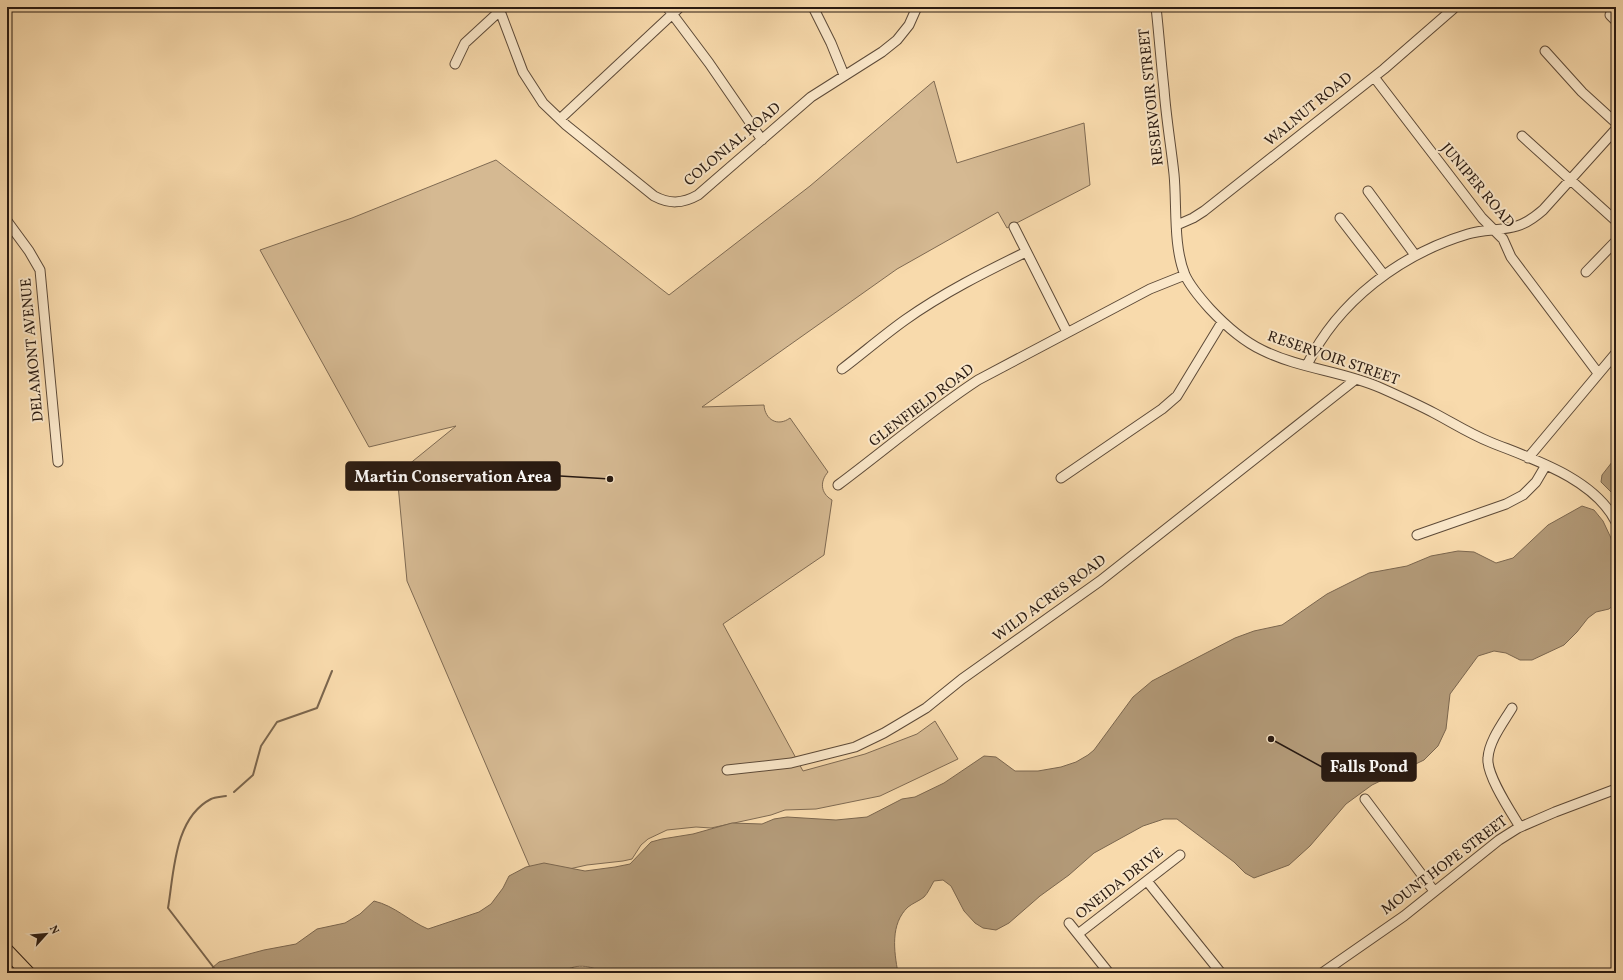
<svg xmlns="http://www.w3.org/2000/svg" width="1623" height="980" viewBox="0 0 1623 980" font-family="Vollkorn,serif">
<rect width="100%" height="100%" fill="#f8daac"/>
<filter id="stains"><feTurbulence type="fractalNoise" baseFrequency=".005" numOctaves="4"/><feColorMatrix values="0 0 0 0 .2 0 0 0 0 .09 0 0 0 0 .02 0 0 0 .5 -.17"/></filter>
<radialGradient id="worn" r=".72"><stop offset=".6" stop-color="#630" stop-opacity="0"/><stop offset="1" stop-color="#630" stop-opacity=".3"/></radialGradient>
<path fill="#d5b992" stroke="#7f6a52" d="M934,81l23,82 127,-40 6,62 -83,43 -9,-16 -101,57 -195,138 62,-2c1,15 14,22 26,13l38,54c-8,9 -8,21 4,28l-8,55 -101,69 80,147 62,-17 52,-20 18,-13 23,38 -78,37 -64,13 -31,1 -14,5 -60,13 -15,-1 -29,3 -19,9 -7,6 -9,14 -9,2 -36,4 -27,6 -25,8 -128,-298 -10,-107 59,-48 -87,21 -109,-197 92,-32 144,-58 173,135 141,-109z"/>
<path fill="#b29977" stroke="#7b664e" d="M1616,457v40l-15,-15 1,-7z
M1582,506l12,4 9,11 8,17 5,23v42l-7,6 -13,3 -8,6 -11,14 -13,13 -32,15h-12l-14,-7 -12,-2 -16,5 -28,38 -4,35 -8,17 -14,14 -52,25 -26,19 -36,42 -21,19 -35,13 -9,-5 -11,-11 -57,-43h-13l-21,7 -49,27 -25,22 -29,21 -31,27 -13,7 -13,-2 -8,-5 -11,-12 -13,-25 -8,-6 -9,1c-3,5 -6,12 -10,16 -5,4 -11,6 -16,10 -18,17 -14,44 -10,66h-295c-12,-8 -29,-10 -41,0h-105l-23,-3 -30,3 -27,-1 -5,1h-163l3,-5 7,-6 45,-12 32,-6 21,-15 28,-6 15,-9 14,-13c21,5 35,20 54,28l51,-17 12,-8 12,-16 6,-12 17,-9 18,-4 41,8 30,-4 15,-3 21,-22 11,-3 31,-5 39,-11 30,1 12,-5 13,-2 49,3 31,-3 35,-18 13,-2 29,-14 40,-27 12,1 19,14h23l23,-4 15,-5 12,-7 6,-5 39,-53 19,-16 83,-43 19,-7 28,-6 45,-31 42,-21 38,-7 24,-10 27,-5 16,1 22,11 17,-5 35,-33z"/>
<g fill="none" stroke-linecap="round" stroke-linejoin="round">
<path stroke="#7b664e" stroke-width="2" d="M234,792l19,-17 8,-29 16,-24 40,-14 15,-37
M214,968l-46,-60c6,-35 6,-90 43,-109 4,-2 10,-2 15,-3"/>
<g stroke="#5d4a38" stroke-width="11">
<path id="minor" d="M667,7l42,56 53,77
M813,7l18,36 13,32
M1156,7c3,27 5,55 8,82 2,28 7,57 10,85 3,31 -1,72 11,101 6,13 16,24 25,34 15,16 33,32 52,41 38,19 81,21 119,38 18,8 36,16 53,25 19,10 36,21 56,29 42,17 104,36 126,80
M500,11l23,61 20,31 23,22 88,71c15,8 28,8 44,-1l113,-98 71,-45 15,-12 12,-15 8,-18
M1610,15l6,6
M1545,51l37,41 34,31
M455,64l10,-21 38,-35
M1374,77l108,141 21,21 8,18 87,116
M560,119l120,-112
M1522,136l94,85
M1368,191l47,64
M1340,218l44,57
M7,221l22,30 11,19 18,192
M1177,225l16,-7 11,-7 180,-142 69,-60
M1014,227l53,105
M1586,272l30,-31
M1307,365c31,-64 94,-111 161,-131 16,-5 33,-3 49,-8 10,-3 18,-9 26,-16l73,-81
M842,369c21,-16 42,-34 63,-49 38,-27 80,-48 121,-68
M1528,458l88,-105
M1061,478l101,-69 15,-13 45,-74
M838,485c47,-35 91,-73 140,-105l172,-91 35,-14
M1417,535l89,-31 17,-9 13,-13 10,-17
M1512,708c-9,15 -23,33 -24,50 -2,17 23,54 32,69
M727,770l64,-7 64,-16 29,-14 42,-25 36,-29 138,-98 256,-202
M1365,799l69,92
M1147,881l74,92
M1069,923l40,50
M1078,934l102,-79
M1322,973l82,-57 95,-76 19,-12 37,-16 61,-23"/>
</g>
<g stroke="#291a11" stroke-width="15">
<path id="highway" d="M7,951l21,22"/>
</g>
<use href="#minor" stroke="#fae7c9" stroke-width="9"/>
<use href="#highway" stroke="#f8daac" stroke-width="13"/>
</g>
<g text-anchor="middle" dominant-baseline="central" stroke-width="4" stroke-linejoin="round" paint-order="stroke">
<g font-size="15" fill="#291a11" stroke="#fae7c9">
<text transform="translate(1152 97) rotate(-96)">RESERVOIR STREET</text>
<text transform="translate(1309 110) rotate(-39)">WALNUT ROAD</text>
<text transform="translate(733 145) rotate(-40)">COLONIAL ROAD</text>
<text transform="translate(1477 186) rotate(50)">JUNIPER ROAD</text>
<text transform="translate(33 350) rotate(-95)">DELAMONT AVENUE</text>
<text transform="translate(1333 359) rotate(19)">RESERVOIR STREET</text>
<text transform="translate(922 406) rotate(-37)">GLENFIELD ROAD</text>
<text transform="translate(1050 599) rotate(-36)">WILD ACRES ROAD</text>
<text transform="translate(1445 866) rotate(-37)">MOUNT HOPE STREET</text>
<text transform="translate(1120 884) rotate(-38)">ONEIDA DRIVE</text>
</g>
</g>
<path fill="none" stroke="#291a11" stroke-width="1.5" d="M610 479L560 476M1271 739L1322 767"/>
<g fill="#291a11" stroke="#fae7c9" stroke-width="1.5">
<circle cx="610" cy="479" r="4"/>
<circle cx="1271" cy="739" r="4"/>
</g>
<g fill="#291a11" stroke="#291a11" stroke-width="1.5">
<rect x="346" y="462" width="214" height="28" rx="4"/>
<rect x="1322" y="753" width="94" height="28" rx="4"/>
</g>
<g font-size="16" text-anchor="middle" font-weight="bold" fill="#fff">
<text x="453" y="482">Martin Conservation Area</text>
<text x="1369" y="772">Falls Pond</text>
</g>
<rect width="1623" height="980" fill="none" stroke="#f8daac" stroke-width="24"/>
<rect x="8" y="8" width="1607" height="964" fill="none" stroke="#291a11" stroke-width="2"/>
<rect x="12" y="12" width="1599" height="956" fill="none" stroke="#291a11"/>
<g transform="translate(46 934) rotate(63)" stroke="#fae7c9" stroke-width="3" paint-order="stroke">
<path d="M0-3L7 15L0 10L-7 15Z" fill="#291a11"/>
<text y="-6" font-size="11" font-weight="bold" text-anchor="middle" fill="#291a11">N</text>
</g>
<rect width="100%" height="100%" filter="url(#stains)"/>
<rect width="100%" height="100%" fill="url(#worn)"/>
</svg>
